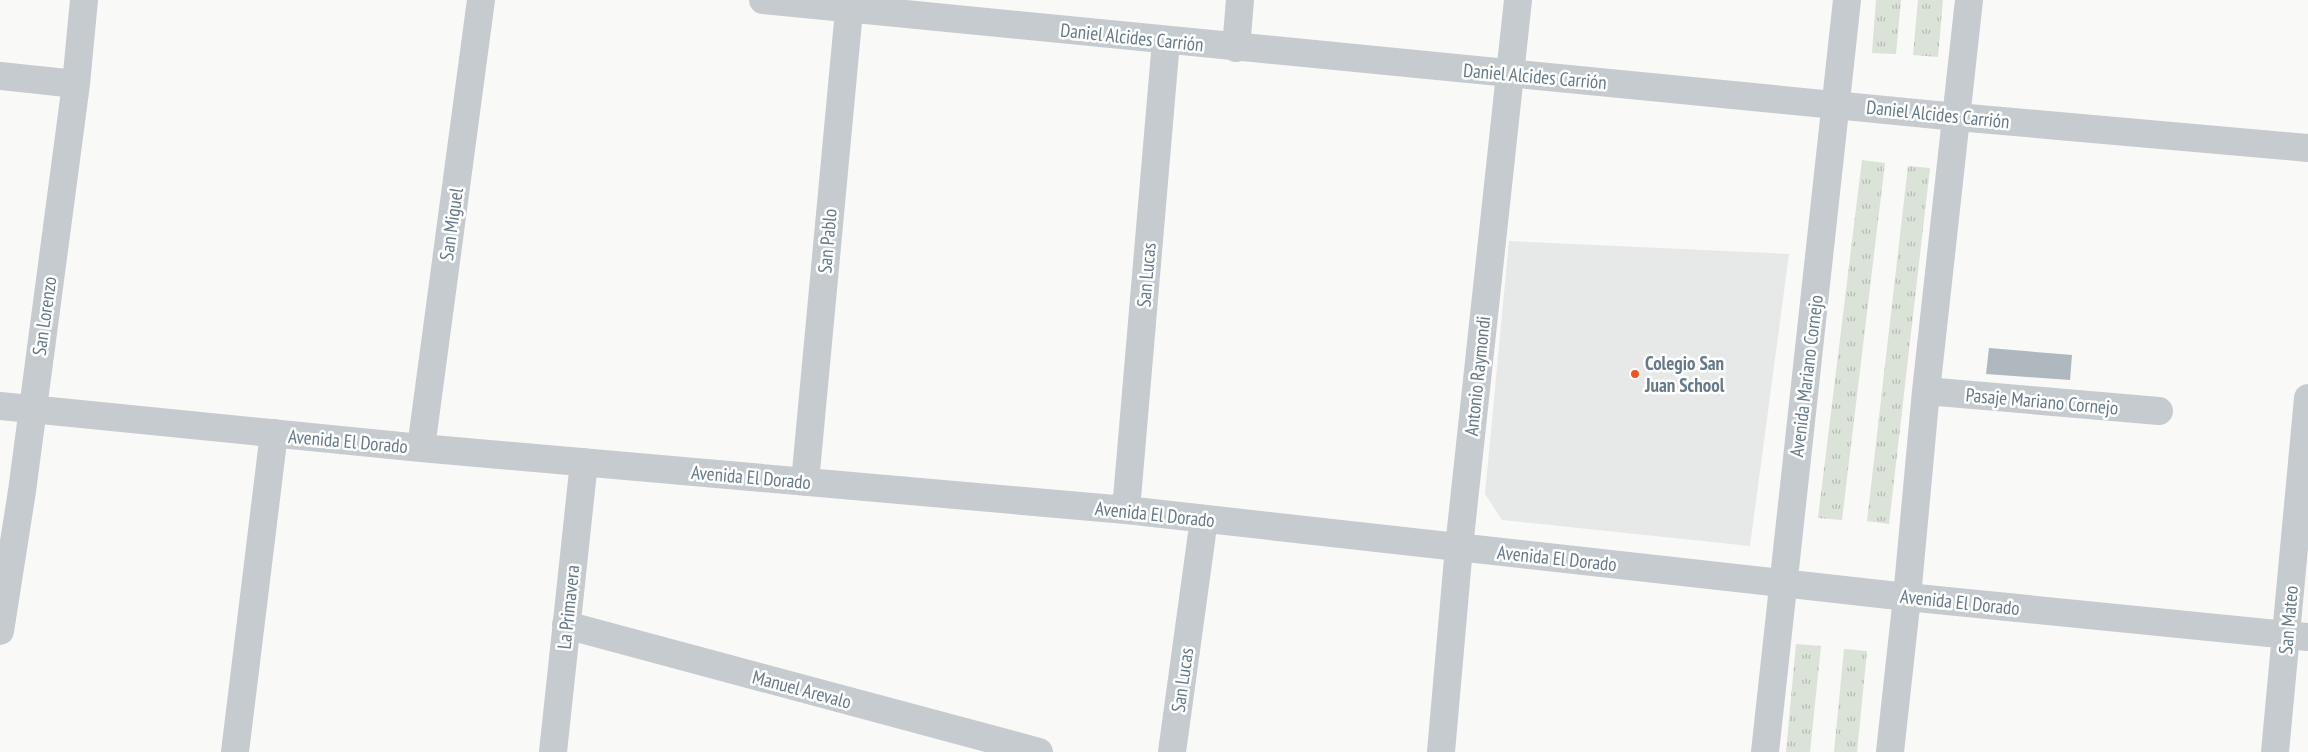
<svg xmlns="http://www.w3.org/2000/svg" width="2308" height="752" viewBox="0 0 2308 752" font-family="'PT Sans Narrow',sans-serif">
<defs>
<pattern id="grass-tufts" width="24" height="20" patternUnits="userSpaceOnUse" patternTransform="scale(1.25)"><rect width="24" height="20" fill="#dbe2d7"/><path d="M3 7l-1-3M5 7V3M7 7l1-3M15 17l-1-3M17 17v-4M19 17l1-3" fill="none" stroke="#b5bcb4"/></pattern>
</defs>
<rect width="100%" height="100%" fill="#f9f9f7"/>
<path fill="#e7e8e8" d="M1509,241l280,13 -39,292 -248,-26 -17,-26z"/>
<path fill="url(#grass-tufts)" d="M1876,0h25l-5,54 -24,-1z
M1918,0h25l-5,57 -25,-2z
M1862,160l23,3 -43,357 -24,-2z
M1908,166l22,2 -41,356 -22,-3z
M1796,644l25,2 -11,106h-24z
M1844,649l23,2 -10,101h-23z"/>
<path fill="#afb8bf" d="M1989,348l83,7 -2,25 -84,-6z"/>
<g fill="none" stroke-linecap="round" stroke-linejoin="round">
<path stroke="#c6cbcf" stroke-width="28" d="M763,0l1194,117 351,31
M1236,48l4,-48
M0,76l76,8
M1926,391l233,20
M0,406l421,42 705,62 781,87 401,40
M421,448l60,-448
M805,482l45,-482
M1126,510l40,-469
M566,625l473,127
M0,631l22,-140 54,-407 8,-84
M235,752l39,-319
M553,752l31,-290
M1172,752l32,-233
M1441,752l18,-205 59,-547
M1765,752l82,-752
M1890,752l17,-155 19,-206 43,-391
M2275,752l33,-354"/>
</g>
<circle fill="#f6541a" stroke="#fff" stroke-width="2" cx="1635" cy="374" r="5"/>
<g text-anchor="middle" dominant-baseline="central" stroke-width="5" stroke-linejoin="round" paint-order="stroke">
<g font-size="19" fill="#65798b" stroke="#fff">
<text transform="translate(1132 37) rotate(6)">Daniel Alcides Carrión</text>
<text transform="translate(1535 76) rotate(5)">Daniel Alcides Carrión</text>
<text transform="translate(1938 114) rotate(6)">Daniel Alcides Carrión</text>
<text transform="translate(451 224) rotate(-82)">San Miguel</text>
<text transform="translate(827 241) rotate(-85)">San Pablo</text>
<text transform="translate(1146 275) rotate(-85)">San Lucas</text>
<text transform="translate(44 316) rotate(-82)">San Lorenzo</text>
<text transform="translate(1477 376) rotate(-84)">Antonio Raymondi</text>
<text transform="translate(1806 376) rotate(-83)">Avenida Mariano Cornejo</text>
<text transform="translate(2042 401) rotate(5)">Pasaje Mariano Cornejo</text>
<text transform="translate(348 441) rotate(5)">Avenida El Dorado</text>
<text transform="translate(751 477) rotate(5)">Avenida El Dorado</text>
<text transform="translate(1155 514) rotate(6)">Avenida El Dorado</text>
<text transform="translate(1557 558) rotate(6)">Avenida El Dorado</text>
<text transform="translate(1960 602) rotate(6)">Avenida El Dorado</text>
<text transform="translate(568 607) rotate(-84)">La Primavera</text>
<text transform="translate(2288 620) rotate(-85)">San Mateo</text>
<text transform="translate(1182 680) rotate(-82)">San Lucas</text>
<text transform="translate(802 689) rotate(15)">Manuel Arevalo</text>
</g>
<g font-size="19" font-weight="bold" fill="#65798b" stroke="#fff" text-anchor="start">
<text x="1645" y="363">Colegio San<tspan x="1645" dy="22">Juan School</tspan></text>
</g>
</g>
</svg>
